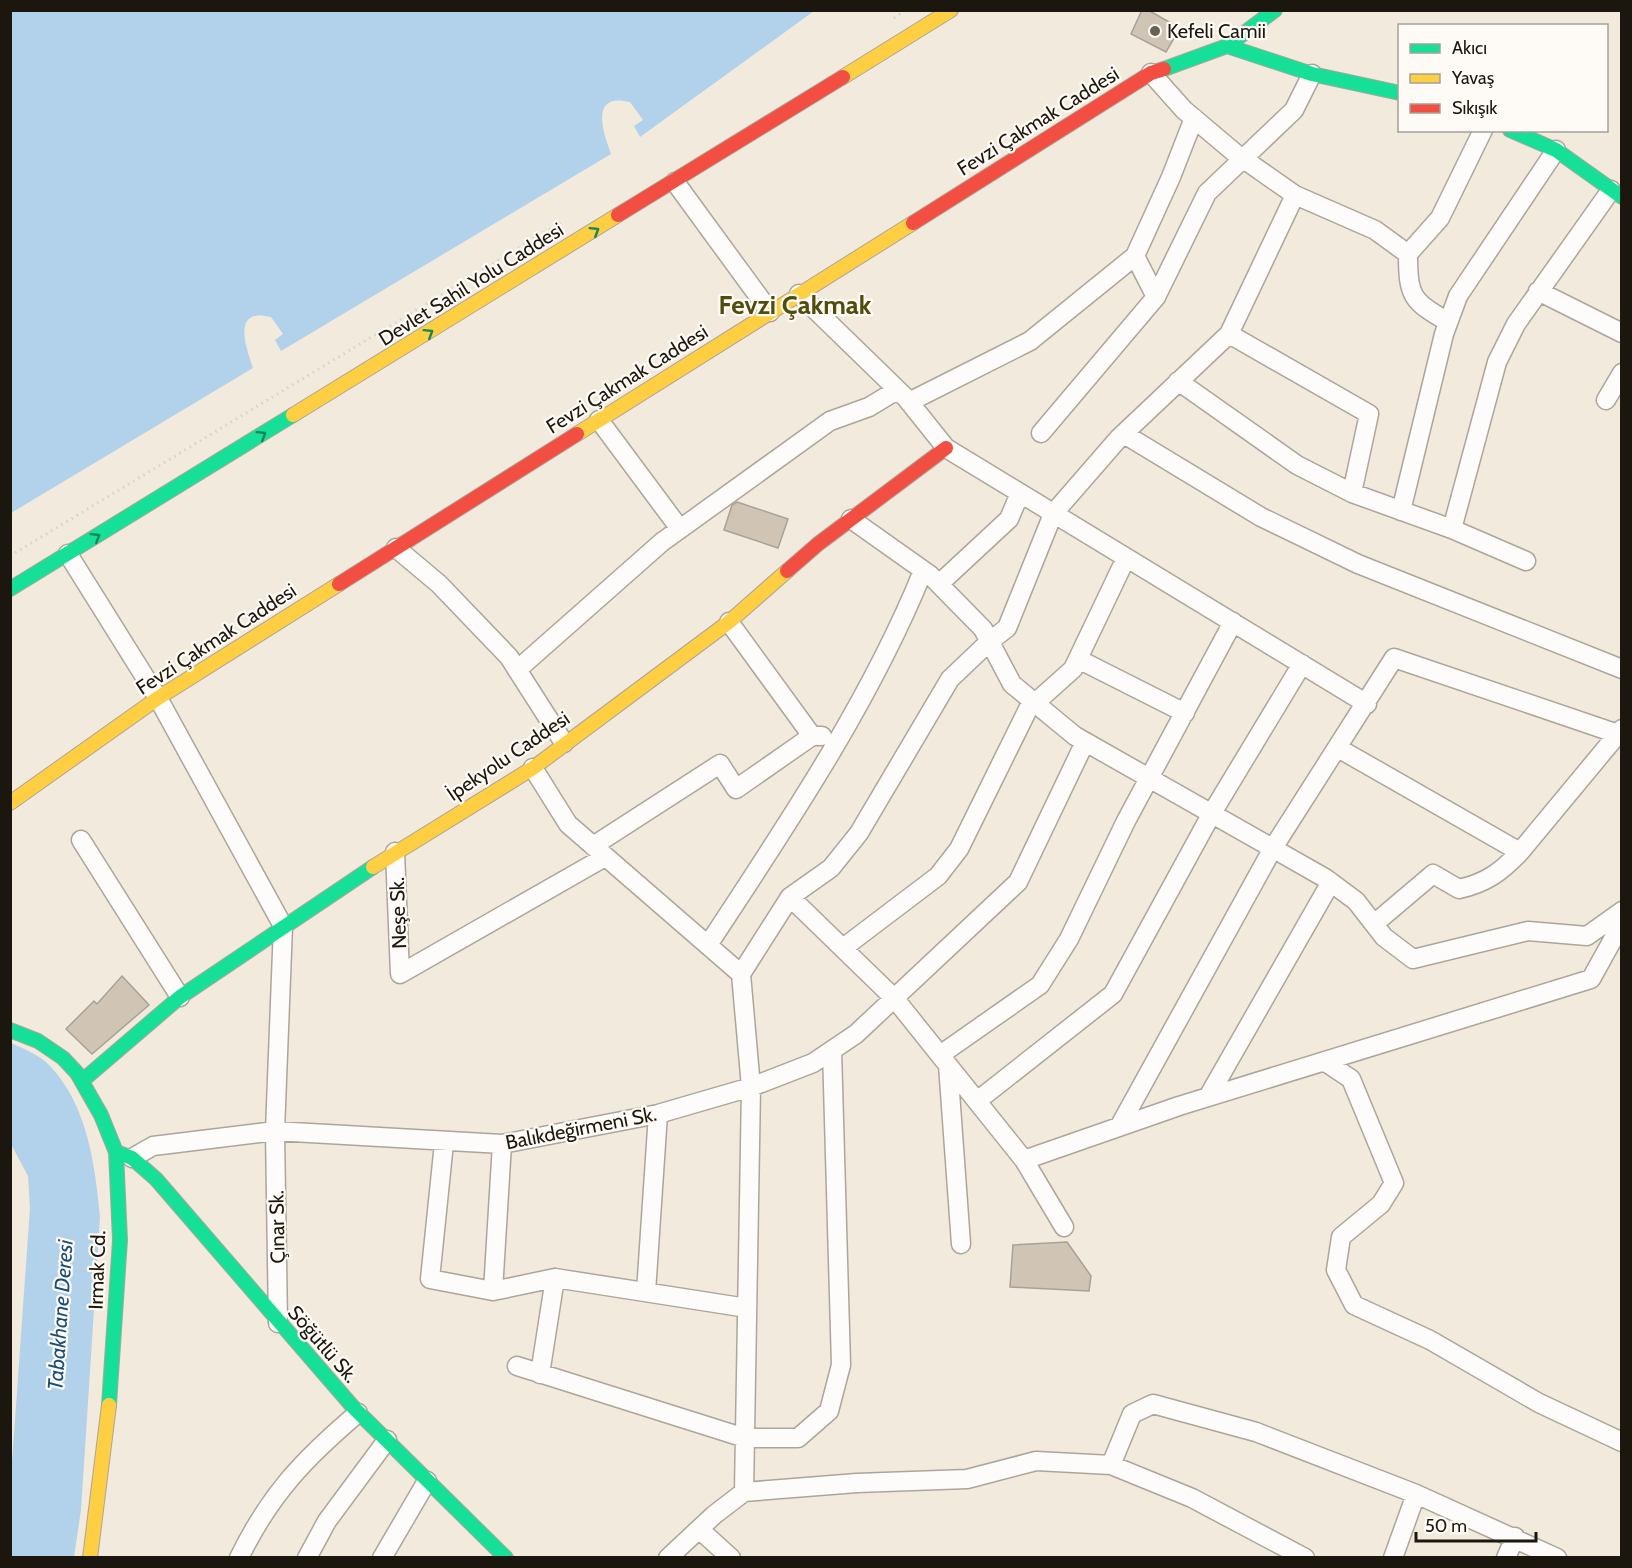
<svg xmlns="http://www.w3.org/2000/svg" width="1632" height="1568" viewBox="0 0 1632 1568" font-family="Cabin,sans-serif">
<rect width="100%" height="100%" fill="#f2eadc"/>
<path fill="#b2d1eb" d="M10,11l1,-1 803,1 -174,126 -6,-11 9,-6 -13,-18c-41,-10 -27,30 -19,52l-330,197 -6,-11 8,-6 -12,-17c-40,-10 -25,30 -18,51l-242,145z
M11,1043c13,6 29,12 39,23 38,40 45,100 50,151l-19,293 -7,47h-63v-81l19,-268 -2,-32 -17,-32z"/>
<path fill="#d0c5b5" stroke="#a8a197" stroke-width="1.5" d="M1142,10h6l32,18 -14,24 -35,-18z
M737,502l51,17 -10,29 -54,-18 8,-25z
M122,976l27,29 -57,49 -26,-25 28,-28 3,3z
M1067,1242l24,34 -2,15 -79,-4 3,-42z"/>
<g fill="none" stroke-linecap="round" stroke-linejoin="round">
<g stroke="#aca59b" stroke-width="21">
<path id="street" d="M1151,73l33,37 51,43 60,42 80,35 33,24 32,-36 43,-88
M675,182l95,130
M1408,254c0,43 4,47 40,68
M1538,291l84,42
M799,294l107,104 40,50 421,256
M1156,297l51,-104 87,-83 18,-36
M1229,334l140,80 -17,79
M1178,381l119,84 55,28 100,36 74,32
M1606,400l16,-27
M909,402l121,-61 105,-85 36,-79 23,-59
M599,420l81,109
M1041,433l115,-136 -21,-41
M1124,434l137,83 97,47 264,105
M1401,511l43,-177 14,-38 98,-146
M851,519l79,56 53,54 29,55 63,52 250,142 31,23 28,36 29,22 115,-28 59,5 35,-25
M1452,529l45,-167 19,-38 95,-134
M396,548l43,36 70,73 55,86
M68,554l90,144 125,228 -8,205 3,192
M939,584l70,-65 11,-26
M729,622l83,114h10
M1078,659l107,54
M517,670l145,-128 168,-121 39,-14 28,-17
M1035,703l38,-34 53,-111
M1338,748l182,104 102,-123
M533,768l35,56 173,150 10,113 -7,405
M81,840l99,157
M593,846l127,-82 16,25 76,-53
M395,852l5,122 205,-117
M790,897l105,102 129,161 155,-54 412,-127 31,-56
M1374,924l59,-50 26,15c27,-6 42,-17 61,-37
M708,945c78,-119 161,-241 215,-374
M843,948l95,-72 21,-27 73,-148
M741,974l49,-77 41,-29 28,-35 91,-154 40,-38 17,-13 46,-114 66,-76 110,-104 66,-139
M940,1055l100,-70 29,-46 57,-118 107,-199
M1324,1061l27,18 43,104 -13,21 -40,33 -5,33 18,35 76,35 109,63 83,39
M948,1065l13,179
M1208,1097l123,-215
M977,1101l136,-107 99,-181 90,-149
M1119,1127l154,-279 121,-190 224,76
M444,1143l-14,136 63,12 62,-13 192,30
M132,1158l21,-12 122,-15 227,13 156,-30 93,-27 62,-24 43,-29 162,-152 67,-140
M1024,1160l40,67
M493,1291l9,-147
M646,1292l12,-178
M517,1366l228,72h53l31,-27 12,-46 -9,-315
M540,1374l15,-96
M1111,1465l21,-51 21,-10 103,28 160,62 141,64
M699,1529l32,29
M239,1558c31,-64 66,-100 119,-145
M307,1558l20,-37 60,-81
M382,1558l45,-77
M668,1558l46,-43 30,-23 113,-9 110,-4 69,-18 75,4 81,33 113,60
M1393,1558l23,-64
M1506,1558l9,-21"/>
</g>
<g stroke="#aca59b" stroke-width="16">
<path id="fast" d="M1227,46l85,28 88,19
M1164,69l63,-23 48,-36
M1510,130l46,20 66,47
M10,589l283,-174
M10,1030l28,11 25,17 14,15 24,42 15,37 4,88 -11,165
M82,1081l98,-84 193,-130
M116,1152l16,6 24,21 197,228 153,151"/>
</g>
<g stroke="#aca59b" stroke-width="16">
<path id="slow" d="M843,77l108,-67
M293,415l325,-200
M577,434l336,-211
M10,803l148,-105 181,-114
M373,867l160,-99 196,-146 58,-51
M90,1558l19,-153"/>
</g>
<g stroke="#aca59b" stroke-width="16">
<path id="jam" d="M618,215l225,-138
M913,223l238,-150 13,-4
M787,571l31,-27 128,-96
M339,584l238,-150"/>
</g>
<path stroke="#d5d3cf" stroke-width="3" stroke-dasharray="1.5 4.5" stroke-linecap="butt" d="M894,18l11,-8
M10,556l553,-335"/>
<use href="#street" stroke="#fdfcfa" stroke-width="18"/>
<use href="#fast" stroke="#16e098" stroke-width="14"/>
<use href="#slow" stroke="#ffcf43" stroke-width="14"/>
<use href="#jam" stroke="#f24e42" stroke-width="14"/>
</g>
<defs><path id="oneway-chevron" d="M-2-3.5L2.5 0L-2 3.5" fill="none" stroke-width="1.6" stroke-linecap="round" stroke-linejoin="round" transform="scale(1.5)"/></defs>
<g stroke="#19865a">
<use href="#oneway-chevron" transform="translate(595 231) rotate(-32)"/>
<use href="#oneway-chevron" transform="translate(429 333) rotate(-32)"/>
<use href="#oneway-chevron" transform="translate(262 435) rotate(-32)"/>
<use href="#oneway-chevron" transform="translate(96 537) rotate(-32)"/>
</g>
<circle fill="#676156" stroke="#fefbf6" stroke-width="2" cx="1155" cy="31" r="6"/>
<g text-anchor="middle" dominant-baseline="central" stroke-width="4.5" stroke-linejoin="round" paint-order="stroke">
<g font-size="20" fill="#1c170e" stroke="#fefbf6" text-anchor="start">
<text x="1167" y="31">Kefeli Camii</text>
</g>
<g font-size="20" fill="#1c170e" stroke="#fefbf6">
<text transform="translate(1038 121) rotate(-32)">Fevzi Çakmak Caddesi</text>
<text transform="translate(471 284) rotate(-32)">Devlet Sahil Yolu Caddesi</text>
<text transform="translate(627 379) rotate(-32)">Fevzi Çakmak Caddesi</text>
<text transform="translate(216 639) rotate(-33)">Fevzi Çakmak Caddesi</text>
<text transform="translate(508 756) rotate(-34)">İpekyolu Caddesi</text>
<text transform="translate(398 913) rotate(-92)">Neşe Sk.</text>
<text transform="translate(581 1128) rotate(-11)">Balıkdeğirmeni Sk.</text>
<text transform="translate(277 1227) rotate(-91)">Çınar Sk.</text>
<text transform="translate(97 1270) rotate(-88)">Irmak Cd.</text>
<text transform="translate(323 1344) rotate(49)">Söğütlü Sk.</text>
</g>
<g font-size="21" font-style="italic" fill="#184d76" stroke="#fefbf6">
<text transform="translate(60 1315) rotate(-86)">Tabakhane Deresi</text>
</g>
<g font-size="26" font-weight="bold" fill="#524c0c" stroke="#fefbf6">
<text x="795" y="305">Fevzi Çakmak</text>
</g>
</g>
<rect width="1632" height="1568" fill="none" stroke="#1c170e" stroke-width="24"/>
<rect x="1398" y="24" width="210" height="108" fill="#fefbf6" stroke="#a4a099" stroke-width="1.5"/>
<rect x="1410" y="44" width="30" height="9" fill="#16e098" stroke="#a4a099" stroke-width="1.5"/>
<text x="1452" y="54" font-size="18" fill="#1c170e">Akıcı</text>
<rect x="1410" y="74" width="30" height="9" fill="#ffcf43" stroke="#a4a099" stroke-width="1.5"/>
<text x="1452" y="84" font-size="18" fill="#1c170e">Yavaş</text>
<rect x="1410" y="104" width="30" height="9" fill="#f24e42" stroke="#a4a099" stroke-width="1.5"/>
<text x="1452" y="114" font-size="18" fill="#1c170e">Sıkışık</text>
<path d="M1416 1532v9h120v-9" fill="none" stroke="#1c170e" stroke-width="3"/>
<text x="1425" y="1532" font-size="18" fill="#1c170e" stroke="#fefbf6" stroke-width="4.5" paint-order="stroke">50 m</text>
</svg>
